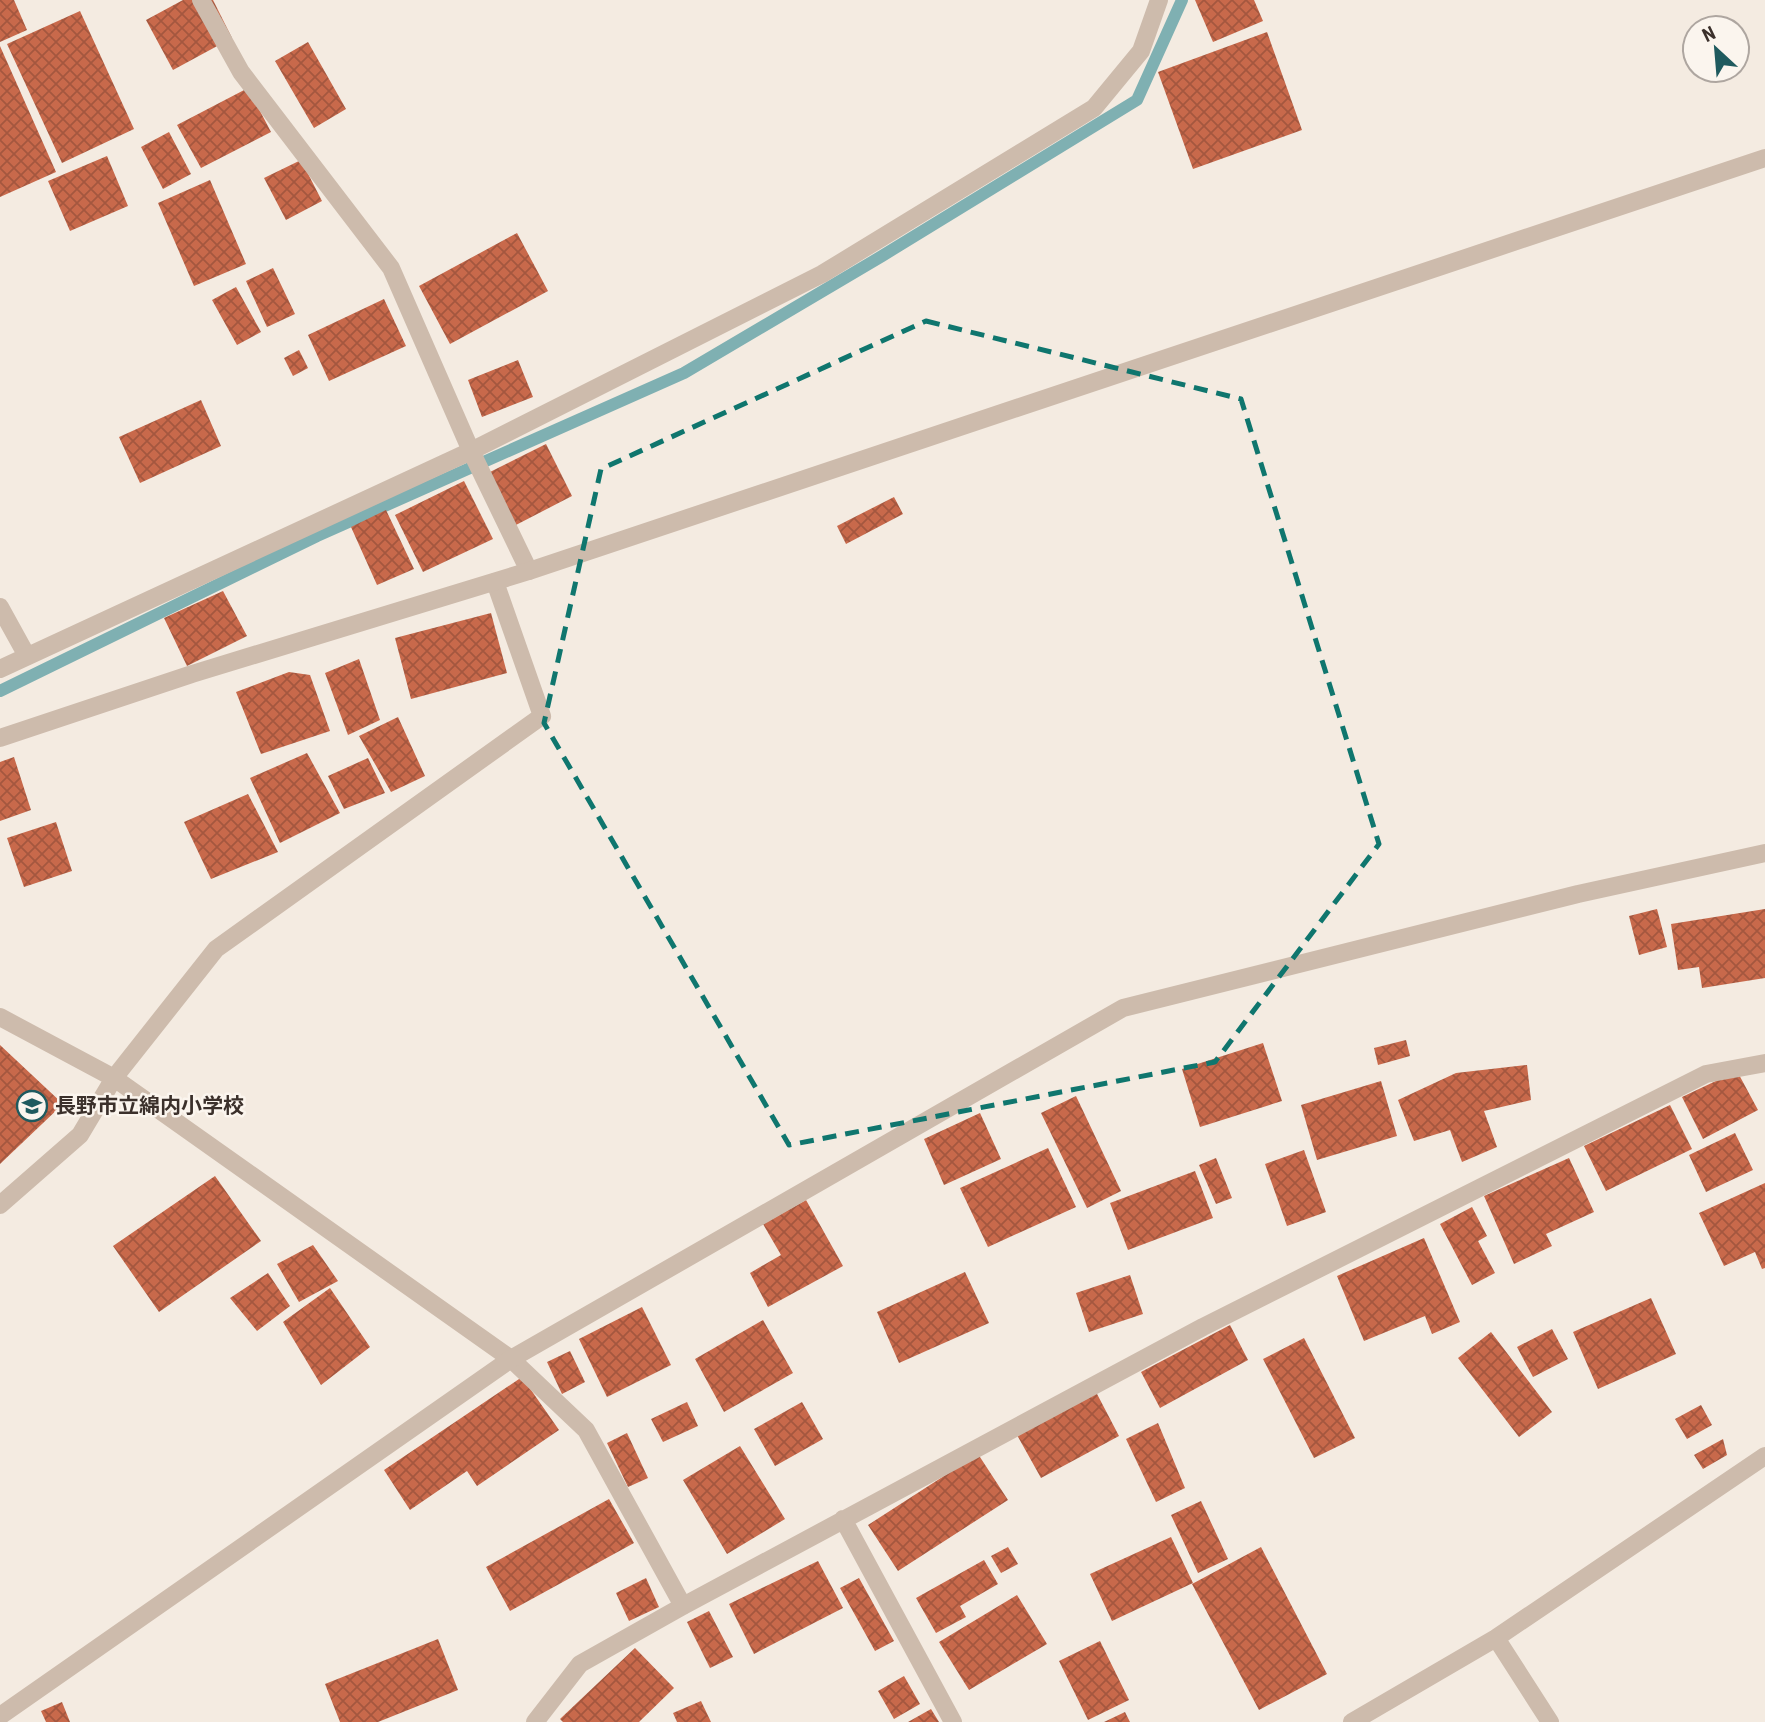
<svg xmlns="http://www.w3.org/2000/svg" width="1765" height="1722" viewBox="0 0 1765 1722" font-family="'Roboto Condensed','Noto Sans JP',sans-serif">
<defs>
<pattern id="building-cross-hatch" width="8" height="8" patternUnits="userSpaceOnUse" patternTransform="scale(1.75)"><rect width="8" height="8" fill="#c8694b"/><path d="M0 0l8 8M0 8l8-8" fill="none" stroke="#a4573f"/></pattern>
</defs>
<rect width="100%" height="100%" fill="#f4ebe1"/>
<g fill="none" stroke-linecap="round" stroke-linejoin="round">
<path stroke="#7fb0b2" stroke-width="12" d="M0,691l317,-155 367,-163 198,-117 255,-156 45,-100"/>
</g>
<path fill="url(#building-cross-hatch)" d="M0,0h14l13,30 -27,12z
M183,0h30l19,38 -59,32 -27,-50z
M1195,0h59l9,21 -50,21z
M80,11l54,118 -72,34 -55,-119z
M1267,32l35,98 -109,39 -35,-97z
M308,42l38,67 -32,19 -39,-67z
M0,46l56,126 -56,25z
M248,88l23,44 -70,36 -24,-43z
M169,132l22,42 -28,15 -22,-42z
M107,156l21,50 -58,25 -22,-50z
M301,160l21,41 -36,19 -22,-42z
M210,180l36,84 -52,22 -36,-83z
M517,233l31,58 -98,53 -31,-58z
M273,268l22,46 -28,13 -21,-46z
M236,287l25,45 -24,13 -25,-45z
M384,299l22,47 -77,35 -21,-46z
M299,350l9,18 -15,8 -9,-18z
M518,360l15,37 -51,20 -14,-37z
M201,400l20,46 -81,37 -21,-46z
M546,444l26,52 -58,30 -26,-53z
M464,481l29,58 -70,33 -28,-57z
M894,497l9,17 -57,30 -9,-18z
M386,510l28,59 -37,16 -26,-58z
M223,591l24,45 -60,30 -23,-48z
M491,613l16,60 -96,26 -16,-61z
M359,659l21,61 -32,15 -23,-62z
M289,672l21,3 20,56 -69,23 -25,-62z
M398,717l27,59 -34,16 -32,-56z
M307,753l33,60 -60,30 -30,-65z
M14,757l17,53 -31,11v-59z
M368,758l17,35 -41,16 -16,-33z
M248,794l30,58 -67,27 -27,-57z
M56,822l16,49 -48,16 -17,-49z
M1657,909l10,38 -28,8 -10,-39z
M1765,909v69l-63,10 -3,-21 -21,3 -7,-46z
M1406,1040l4,16 -32,9 -4,-17z
M1263,1043l19,58 -82,26 -18,-58z
M0,1045l63,59 -63,60z
M1527,1065l4,35 -47,11 13,36 -35,15 -12,-32 -36,11 -16,-41 58,-27z
M1737,1071l21,39 -55,29 -21,-42z
M1381,1081l16,55 -80,24 -16,-55z
M1076,1096l45,95 -34,17 -46,-95z
M1670,1105l22,44 -86,42 -22,-45z
M980,1113l21,46 -57,26 -20,-46z
M1735,1133l18,37 -47,22 -17,-37z
M1048,1148l28,59 -88,40 -28,-59z
M1304,1150l22,62 -39,14 -22,-62z
M1216,1158l16,40 -16,6 -17,-39z
M1569,1158l25,54 -48,22 6,12 -38,18 -30,-68z
M1195,1171l18,47 -85,32 -18,-47z
M215,1176l46,65 -102,71 -46,-66z
M1765,1183v85l-3,1 -7,-17 -31,14 -25,-53z
M806,1200l37,66 -75,41 -18,-34 31,-18 -18,-31z
M1472,1207l15,29 -9,5 17,32 -23,12 -32,-61z
M1424,1238l36,84 -28,12 -7,-18 -61,25 -27,-65z
M313,1245l25,36 -39,21 -22,-38z
M965,1272l24,51 -90,40 -22,-51z
M268,1273l22,33 -33,25 -27,-33z
M1130,1275l13,39 -54,18 -13,-39z
M330,1288l40,59 -49,38 -38,-63z
M1651,1298l25,56 -78,35 -25,-57z
M642,1307l29,58 -64,32 -28,-58z
M763,1320l30,53 -69,39 -29,-53z
M1230,1325l18,35 -88,48 -19,-36z
M1552,1329l16,30 -35,18 -16,-30z
M1491,1332l61,80 -33,25 -61,-79z
M1304,1338l51,100 -41,20 -51,-99z
M570,1351l15,31 -23,12 -15,-32z
M522,1377l37,53 -82,56 -10,-15 -57,39 -26,-40z
M1096,1392l23,44 -78,42 -24,-43z
M687,1402l11,24 -35,16 -12,-23z
M802,1402l21,37 -48,27 -21,-37z
M1701,1405l11,20 -25,14 -12,-20z
M1158,1423l27,65 -29,14 -30,-63z
M627,1433l21,45 -20,9 -21,-44z
M1723,1439l4,16 -24,14 -9,-14z
M740,1446l45,73 -58,35 -44,-74z
M978,1454l30,46 -110,71 -30,-46z
M609,1499l25,44 -124,68 -24,-44z
M1201,1501l27,58 -30,14 -27,-58z
M1171,1537l22,46 -81,38 -22,-47z
M1008,1547l10,17 -17,9 -10,-17z
M1261,1547l66,127 -68,36 -67,-126z
M984,1560l14,24 -38,22 6,11 -30,16 -20,-35z
M818,1561l25,47 -89,46 -25,-50z
M646,1578l13,29 -30,14 -13,-28z
M859,1578l35,63 -19,10 -35,-63z
M1017,1595l30,49 -78,46 -30,-48z
M709,1611l24,46 -23,11 -23,-46z
M438,1639l20,51 -80,32h-38l-15,-38z
M1100,1641l29,59 -41,20 -29,-59z
M635,1648l39,40 -35,34h-76l-3,-3z
M904,1676l16,28 -26,15 -16,-28z
M701,1701l10,21h-34l-4,-9z
M62,1702l8,20h-24l-5,-11z
M931,1709l8,13h-31z
M1125,1712l5,10h-26z"/>
<g fill="none" stroke-linecap="round" stroke-linejoin="round">
<path stroke="#cdbbac" stroke-width="18" d="M0,607l27,49"/>
<path stroke="#cdbbac" stroke-width="18" d="M201,0l40,72 150,196 80,183 58,120
M0,669l471,-218 351,-177 272,-166 47,-57 18,-51
M0,1017l114,61 397,281 75,71 97,176
M0,1205l80,-70 34,-57 102,-129 326,-233 -47,-134
M843,1519l110,203
M1496,1638l54,84
M535,1722l45,-58 103,-58 520,-279 503,-253 59,-11
M1352,1722l144,-84 269,-182"/>
<path stroke="#cdbbac" stroke-width="18" d="M0,738l192,-64 337,-103 1236,-413
M0,1716l511,-357 612,-351 455,-114 187,-41"/>
</g>
<path fill="none" stroke="#0f766e" stroke-width="5" stroke-dasharray="14 9" stroke-linejoin="round" d="M926,321l315,78 138,445 -164,218 -426,83 -245,-422 57,-254z"/>
<defs>
<g id="school-ring" transform="scale(1.575)"><circle r="9.5" fill="#fbf5ee" stroke="#1f5a5e" stroke-width="1.5"/><path d="M0-5L7-2L0 1L-7-2ZM-4 1L0 2.5L4 1V4Q0 6-4 4Z" fill="#1f5a5e"/></g>
</defs>
<g fill-rule="evenodd">
<use href="#school-ring" x="32" y="1106"/>
</g>
<g text-anchor="middle" dominant-baseline="central" stroke-width="5" stroke-linejoin="round" paint-order="stroke">
<g font-size="21" font-weight="bold" fill="#3b302b" stroke="#fbf5ee" text-anchor="start">
<text x="55" y="1106">長野市立綿内小学校</text>
</g>
</g>
<g transform="translate(1716 49) rotate(334)"><circle r="33" fill="#fbf5ee" stroke="#aea6a0" stroke-width="2"/>
<path d="M0-5L12 26L0 18L-12 26Z" fill="#1f5a5e"/>
<text y="-10" font-size="19" font-weight="bold" text-anchor="middle" fill="#3b302b">N</text>
</g>
</svg>
